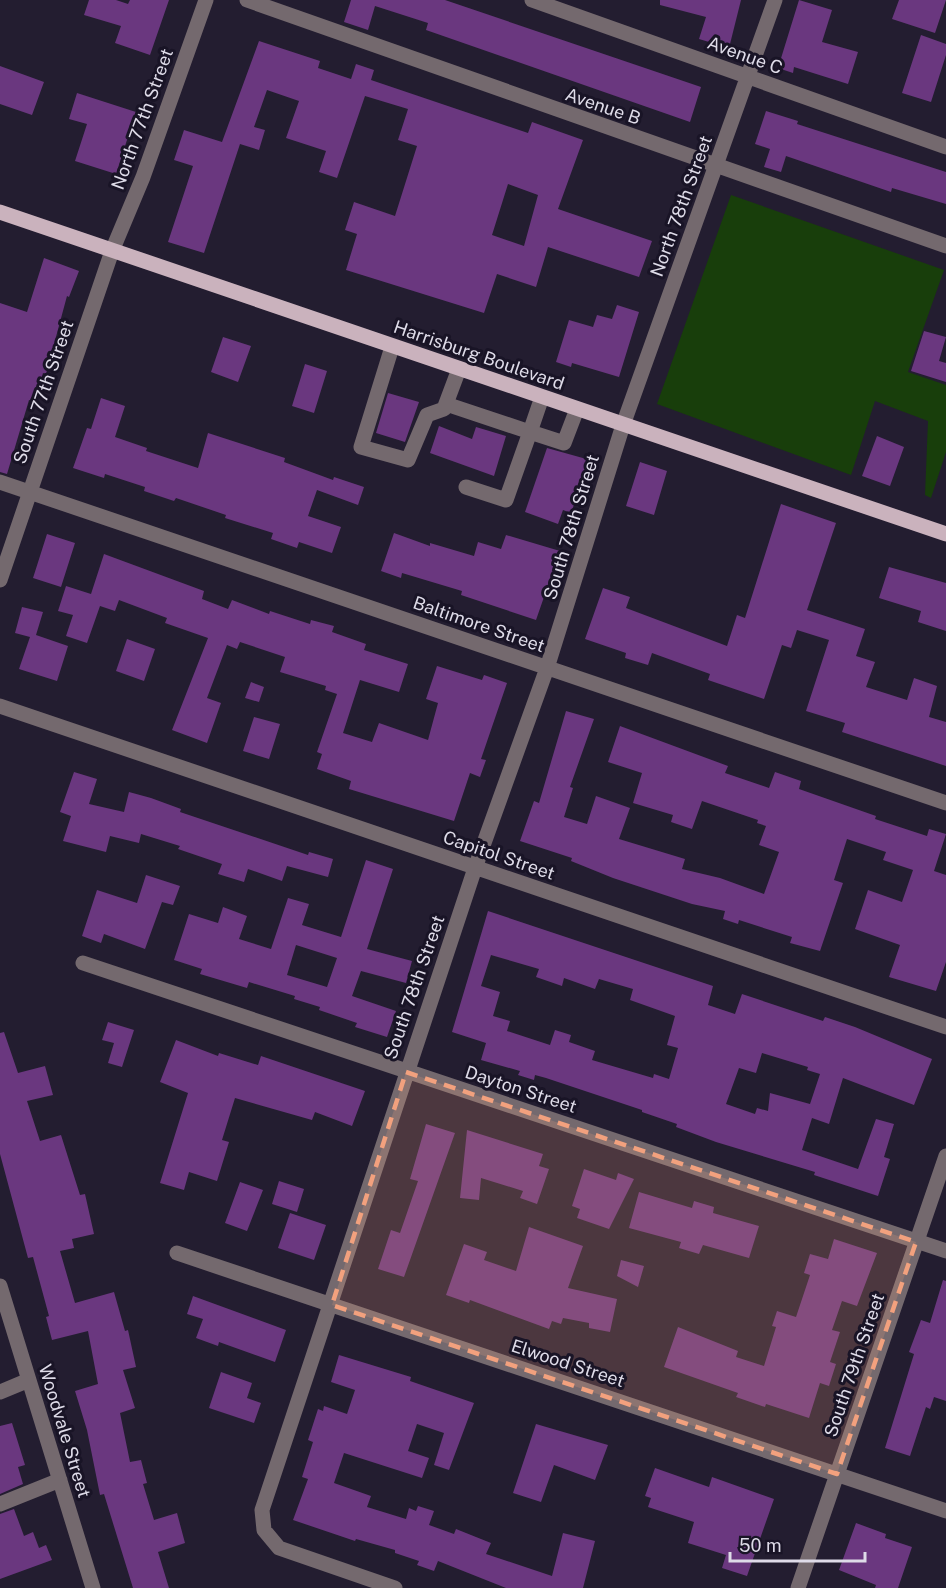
<svg xmlns="http://www.w3.org/2000/svg" width="946" height="1588" viewBox="0 0 946 1588" font-family="'Public Sans',sans-serif">
<rect width="100%" height="100%" fill="#231d30"/>
<path fill="#183e0b" d="M731,195l213,75 -36,102 38,13v67l-15,46 -6,-3 3,-74 -53,-20 -24,74 -194,-71z"/>
<path fill="#6a377f" fill-rule="evenodd" d="M89,0h27l12,4 2,-4h39l-19,55 -35,-12 6,-17 -37,-11z
M351,0h94l256,87 -11,35 -264,-92 2,-7 -53,-17 -7,24 -24,-8z
M660,0h81l-12,48 -30,-9 7,-22 -46,-12z
M799,0l33,10 -10,32 36,10 -10,32 -54,-17 -1,6 -15,-5z
M899,0h47l-11,33 -43,-14z
M921,35l25,9v11l-15,47 -29,-9z
M259,41l61,20 -2,7 33,11 5,-15 18,6 -3,10 157,53 4,-11 51,18 -25,69 94,32 -13,36 -91,-30 -12,40 -39,-13 -13,39 -138,-43 11,-36 -12,-4 9,-28 41,14 22,-70 -19,-6 10,-31 -43,-13 -28,82 -18,-6 7,-21 -40,-13 13,-37 -32,-11 -13,37 11,3 -6,20 -19,-6 -36,109 -36,-11 25,-76 -19,-6 10,-30 38,12zM508,184l30,11 -14,51 -32,-11z
M0,66l44,16 -12,33 -32,-11z
M77,93l59,19 -20,62 -41,-13 12,-37 -18,-5z
M766,111l32,10 -1,3 149,48v32l-54,-16 -1,4 -105,-36 -5,16 -17,-5 6,-18 -15,-5z
M44,258l35,13 -10,26 -2,-1 -21,78 -3,-1 -8,28 -6,-1 -22,74 -7,-2v-169l27,9z
M617,305l22,7 -20,65 -47,-14 -1,4 -15,-5 13,-42 24,7 4,-12 15,4z
M924,331l22,6 -7,24 7,2v19l-35,-11z
M223,337l28,9 -13,36 -27,-10z
M305,364l22,7 -13,42 -22,-7z
M388,393l31,9 -14,40 -29,-9z
M101,398l24,8 -10,31 32,11 -1,3 52,17 10,-35 77,25 -1,4 49,18 1,-3 30,10 -6,18 -41,-15 -9,26 33,11 -9,26 -33,-11 -2,6 -26,-9 2,-6 -48,-15 1,-3 -50,-17 -2,3 -30,-10 1,-4 -40,-13 -1,4 -31,-10 14,-40 4,1z
M439,426l33,13 4,-12 30,9 -12,40 -64,-23z
M877,436l27,11 -14,39 -28,-10z
M547,448l43,12 -19,53 -8,-3 -5,14 -33,-12z
M640,462l27,9 -13,44 -28,-9z
M781,504l55,19 -29,87 58,19 -9,27 19,6 -9,25 41,13 7,-22 23,8 -8,31 17,5v44l-104,-34 3,-9 -39,-12 23,-71 -32,-10 -6,18 -9,-3 -18,54 -56,-19 2,-6 -58,-21 -4,12 -23,-7 1,-5 -41,-14 18,-51 27,9 -4,11 101,38 10,-31 8,3z
M394,533l36,13v-3l44,13 4,-14 23,7 5,-14 54,16 -24,69 -75,-25 1,-4 -60,-18 -1,5 -20,-7z
M47,534l28,9 -14,44 -28,-9z
M104,554l100,37 -2,8 26,10 4,-9 37,14 1,-3 40,13 1,-4 23,6 -2,6 34,12 -2,6 44,14 -9,28 -39,-12 -17,53 29,9 7,-19 49,17 10,-37 -12,-4 11,-33 45,14 2,-5 23,8 -26,76 5,1 -6,17 -10,-4 -16,48 -105,-32 2,-8 -34,-12 5,-15 -5,-2 20,-58 -12,-4 1,-4 -46,-14 5,-15 -45,-15 -3,7 -10,-4 -20,53 14,5 -14,40 -35,-13 36,-92 -43,-15 2,-5 -48,-18 -4,11 -15,-5 -13,37 -21,-7 7,-21 -15,-4 8,-25 25,8z
M889,567l57,16v48l-28,-9 3,-11 -42,-13z
M22,607l21,5 -7,23 32,11 -11,35 -38,-12 11,-32 -15,-4z
M127,639l28,10 -11,32 -28,-10z
M251,682l13,5 -5,15 -14,-4z
M566,711l28,8 -24,68 3,1 -9,29 23,7 9,-28 34,12 -11,31 66,20 -3,10 38,9 44,16 15,-42 -20,-7 7,-19 -9,-3 1,-3 -56,-19 -10,28 -21,-7 2,-7 -40,-12 9,-30 -34,-11 12,-36 108,40 -3,7 44,15 6,-16 26,9 -2,8 77,27 -1,3 52,17 2,-7 17,5 -12,37 12,4v87l-10,29 -47,-14 11,-32 -45,-16 13,-39 34,12 11,-32 -30,-10 3,-8 -39,-13 -13,41 9,3 -23,68 -30,-8 2,-6 -53,-17 -1,4 -15,-5 2,-8 -33,-7 -79,-26 -42,-17 1,-3 -52,-17 14,-40 5,2z
M254,717l26,7 -11,35 -26,-8z
M74,772l23,7 -8,25 35,8 5,-20 22,6 30,11 -1,3 128,43 1,-3 24,7 -5,18 -41,-11 -5,15 -34,-12 -4,13 -26,-8 4,-10 -44,-15 2,-3 -39,-12 -2,9 -29,-7 -4,16 -43,-11 8,-25 -11,-4z
M366,860l27,9 -26,80 45,12 -6,22 -45,-12 -9,25 44,15 -9,26 -32,-10 2,-4 -38,-13 1,-3 -26,-8 1,-3 -46,-14 -2,6 -47,-14 2,-5 -28,-9 15,-46 29,9 5,-16 24,9 -8,23 32,10 17,-51 21,6 -7,21 39,12zM296,945l41,13 -10,29 -40,-12z
M146,875l34,11 -7,19 -11,-3 -17,47 -41,-15 -3,9 -19,-7 15,-46 40,13z
M488,911l225,75 -5,19 27,9 7,-20 81,27 2,-4 30,10 77,32 -18,46 -71,-27 -14,46 -17,-6 -10,32 56,19 18,-50 18,5 -10,33 6,2 -12,37 -64,-21 1,-3 -99,-30 -40,-15 1,-3 -35,-12v-2l-96,-32 -11,-3 -1,5 -16,-5 2,-4 -39,-11 5,-17 -34,-11zM491,955l48,14 -3,8 26,9 2,-8 31,11 4,-10 34,10 -3,11 45,16 -8,29 11,3 -9,31 -15,-5 -1,4 -61,-18 3,-9 -26,-9 2,-7 -16,-5 -5,15 -43,-14 3,-10 -17,-5 7,-24 -19,-6zM762,1053l46,14 -1,3 13,4 -10,30 -40,-11 -2,18 -11,-3 -2,6 -29,-10 13,-36 17,5z
M108,1022l26,8 -12,37 -14,-4 6,-20 -12,-3z
M4,1032l14,41 27,-7 8,29 -26,6 13,40 21,-6 19,60 5,-1 9,40 -22,5 2,9 -14,3 15,52 39,-11 11,39 3,-1 8,37 -13,3 12,38 -15,5 10,49 11,-2 6,23 -4,1 11,36 23,-7 8,30 -27,9 11,36h-36l-29,-94 -4,1 -13,-65 -12,-39 23,-7 -10,-53 -36,9 -6,-23 3,-1 -16,-59 -5,1 -28,-104v-121z
M176,1040l42,16 1,-3 39,12 3,-9 104,35 -13,35 -37,-14 -3,8 -77,-22 -13,42 7,2 -12,39 -28,-9 -5,18 -24,-7 28,-90 -28,-11z
M426,1124l29,9 -51,144 -26,-8 13,-39 9,3 18,-52 -8,-2z
M467,1130l76,24 -4,12 10,3 -12,35 -17,-6 3,-7 -42,-13 -2,22 -19,-2z
M584,1169l32,11 2,-7 16,6 -25,50 -32,-11 3,-9 -8,-3z
M279,1181l25,8 -7,23 -25,-8z
M240,1182l23,8 -16,41 -22,-8z
M639,1192l53,16 2,-7 20,6 -1,6 46,13 -10,32 -46,-13 -4,9 -20,-6 2,-6 -52,-14z
M290,1213l36,12 -12,35 -36,-12z
M529,1227l54,19 -15,42 49,11 -7,33 -21,-4v-5l-26,-5 -2,6 -9,-3 -3,8 -79,-29 -1,3 -23,-8 18,-51 23,8 -3,8 32,11z
M834,1239l43,14 -20,53 -15,-5 -10,29 8,2 -10,30 6,2 -7,22 -9,-3 -11,35 -43,-14 -1,3 -29,-10 2,-4 -74,-26 14,-40 60,24 -2,6 28,9 12,-39 -4,-1 5,-15 19,6 14,-42 -6,-2 6,-19 18,5z
M621,1260l23,6 -6,21 -21,-11z
M943,1280l3,1v120l-12,-4 -4,12 -4,-2 -16,49 -25,-8 29,-94 -5,-2 12,-32 9,3z
M193,1296l93,34 -11,32 -56,-20 -1,4 -22,-8 7,-19 -16,-5z
M339,1355l72,22 -1,4 64,22 -25,67 -15,-5 10,-32 -27,-9 -9,27 21,7 -7,20 -78,-25 -10,30 37,13 -4,11 39,12 3,-11 7,3 2,-5 16,5 -5,14 25,9 2,-5 35,14 -5,11 66,22 11,-43 32,8 -12,47h-77l-68,-27 -4,10 -17,-6 2,-4 -24,-8v-3l-39,-11 -1,2 -62,-21 15,-41 -6,-2 11,-35 -5,-2 10,-31 5,2 1,-5 23,8 8,-24 -24,-8z
M221,1372l31,11 -5,15 14,5 -7,20 -45,-15z
M12,1423l13,42 -7,2 5,17 -23,10v-68z
M536,1424l72,21 -13,35 -41,-15 -13,37 -28,-9z
M655,1468l54,19 3,-10 62,22 -27,77 -25,-8 4,-13 -38,-12 6,-21 -46,-15 3,-9 -6,-2z
M14,1509l10,27 9,-4 6,16 7,-3 6,15 -52,19v-65z
M856,1523l30,11 -1,4 27,9 -14,41h-23l1,-3 -37,-15z"/>
<g fill="none" stroke-linecap="round" stroke-linejoin="round">
<path stroke="#74696e" stroke-width="15" d="M247,0l699,246
M532,0l414,147
M392,347l-31,100 47,13 19,-45 17,-6 15,-40
M446,404l84,28 12,-35
M0,482l946,321
M466,487l40,13 24,-68 34,11 13,-34
M0,580l112,-329 31,-74 63,-177
M0,706l946,321
M83,963l863,288
M177,1253l769,258
M0,1286l93,302
M0,1392l29,-12
M0,1504l60,-24
M395,1588l-116,-40 -15,-18 -2,-20 213,-642 72,-200 76,-243 152,-425
M798,1588l148,-432"/>
<path stroke="#cab2bd" stroke-width="15" d="M0,212l946,322"/>
</g>
<path fill="#f2a17e" fill-opacity="0.2" stroke="#f2a17e" stroke-width="4.5" stroke-dasharray="12 8" stroke-linejoin="round" d="M406,1072l510,170 -79,232 -505,-169z"/>
<g text-anchor="middle" dominant-baseline="central" stroke-width="6" stroke-linejoin="round" paint-order="stroke">
<g font-size="18" fill="#dedbe8" stroke="#191426">
<text transform="translate(745 55) rotate(20)">Avenue C</text>
<text transform="translate(603 106) rotate(19)">Avenue B</text>
<text transform="translate(142 119) rotate(-70)">North 77th Street</text>
<text transform="translate(681 206) rotate(-70)">North 78th Street</text>
<text transform="translate(479 355) rotate(19)">Harrisburg Boulevard</text>
<text transform="translate(43 392) rotate(-71)">South 77th Street</text>
<text transform="translate(571 527) rotate(-73)">South 78th Street</text>
<text transform="translate(479 624) rotate(19)">Baltimore Street</text>
<text transform="translate(499 855) rotate(19)">Capitol Street</text>
<text transform="translate(414 987) rotate(-71)">South 78th Street</text>
<text transform="translate(521 1089) rotate(18)">Dayton Street</text>
<text transform="translate(568 1363) rotate(18)">Elwood Street</text>
<text transform="translate(854 1365) rotate(-71)">South 79th Street</text>
<text transform="translate(65 1431) rotate(73)">Woodvale Street</text>
</g>
</g>
<path d="M730 1552v9h135v-9" fill="none" stroke="#dedbe8" stroke-width="3"/>
<text x="739" y="1552" font-size="18" fill="#dedbe8" stroke="#191426" stroke-width="4.5" paint-order="stroke">50 m</text>
</svg>
